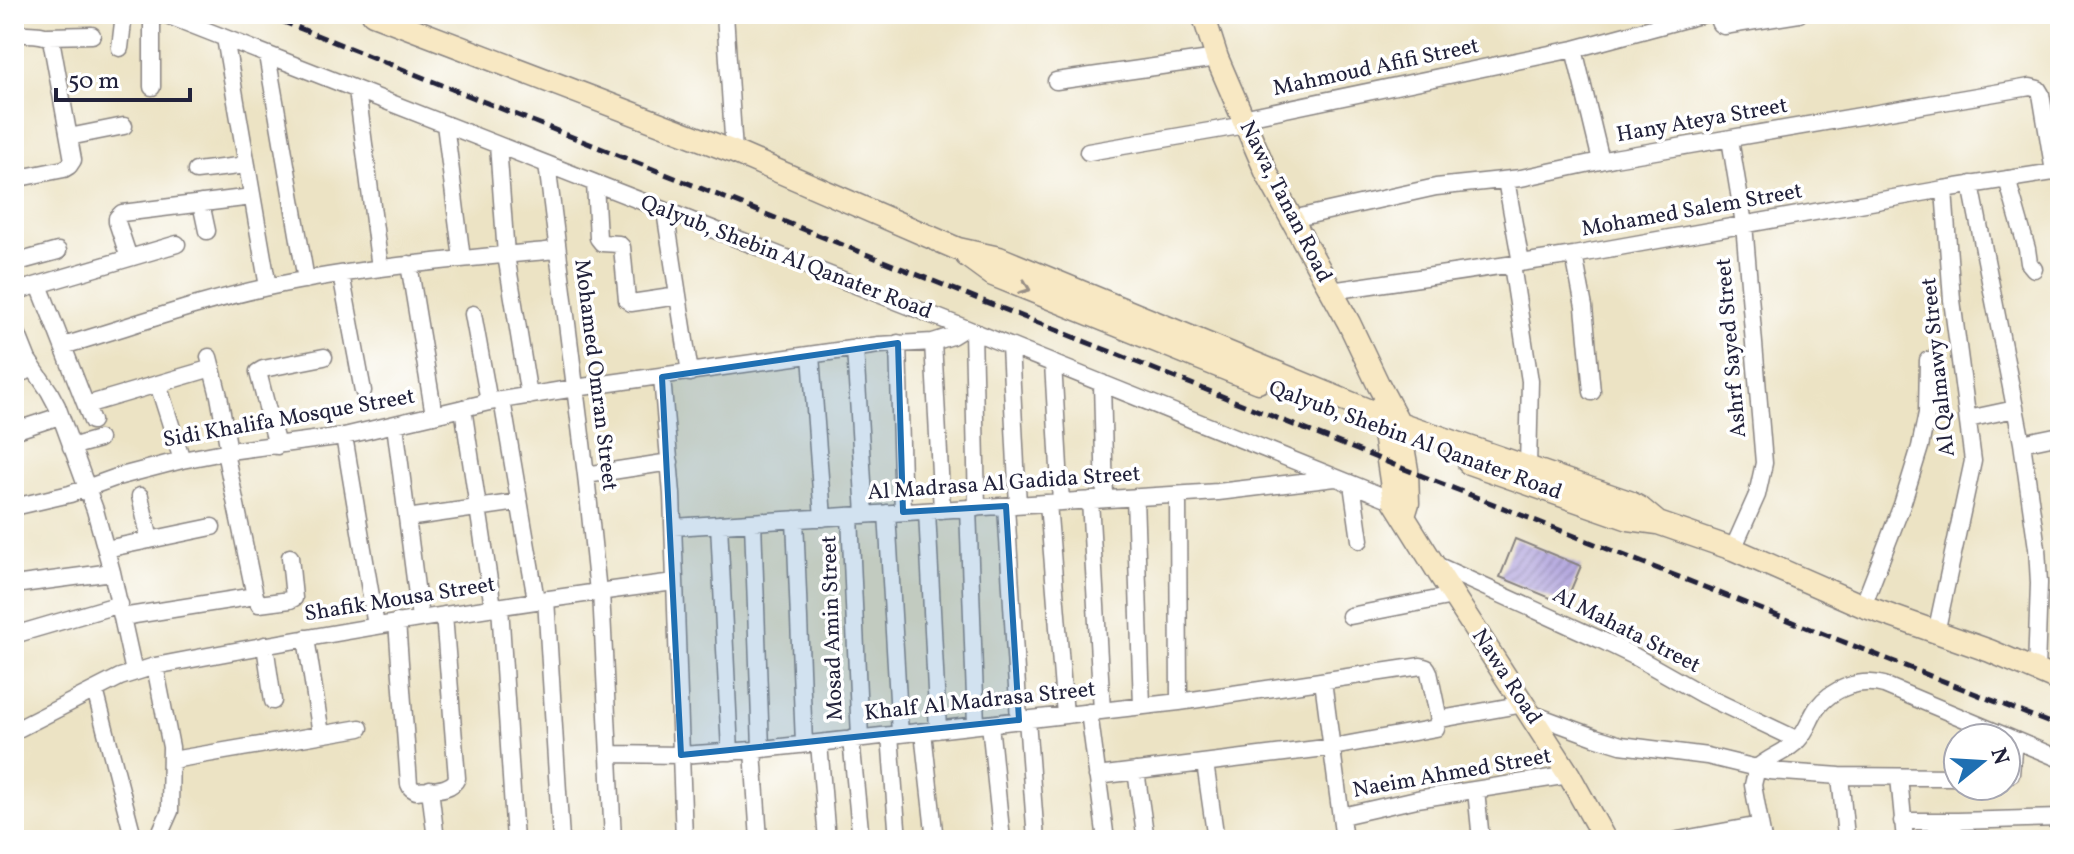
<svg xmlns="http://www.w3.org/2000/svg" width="2074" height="854" viewBox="0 0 2074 854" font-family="Vollkorn,serif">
<defs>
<pattern id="building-hatch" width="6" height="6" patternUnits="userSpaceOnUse" patternTransform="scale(2)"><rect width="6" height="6" fill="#b4a7de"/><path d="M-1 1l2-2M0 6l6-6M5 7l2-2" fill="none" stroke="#9288b5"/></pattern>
</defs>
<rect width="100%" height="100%" fill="#fff"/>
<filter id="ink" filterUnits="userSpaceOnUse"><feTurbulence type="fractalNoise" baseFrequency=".0125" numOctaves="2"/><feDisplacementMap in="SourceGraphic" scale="16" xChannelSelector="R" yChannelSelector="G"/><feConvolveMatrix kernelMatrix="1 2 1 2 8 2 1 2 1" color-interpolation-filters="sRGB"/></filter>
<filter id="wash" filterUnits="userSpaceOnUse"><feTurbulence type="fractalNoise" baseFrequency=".006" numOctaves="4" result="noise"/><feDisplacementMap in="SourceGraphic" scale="32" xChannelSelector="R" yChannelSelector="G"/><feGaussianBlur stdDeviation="1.8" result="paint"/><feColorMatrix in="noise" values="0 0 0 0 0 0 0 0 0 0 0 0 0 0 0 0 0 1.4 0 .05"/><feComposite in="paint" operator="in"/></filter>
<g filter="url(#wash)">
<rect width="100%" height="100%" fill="#ece3c4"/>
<g id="blocks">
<path fill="url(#building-hatch)" d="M1515,539l66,27 -16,38 -65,-27z"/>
</g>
</g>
<g filter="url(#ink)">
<use href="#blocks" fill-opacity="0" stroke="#878280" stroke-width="2"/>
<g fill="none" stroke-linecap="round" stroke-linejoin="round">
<g stroke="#878280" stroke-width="19">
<path id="street" d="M164,14l801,314 429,173 9,1
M725,14l9,138
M1716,14l4,10 4,2 75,-12
M14,33c12,2 28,-1 37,6l22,121 -4,6 -5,3 -50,10
M48,36l44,-1
M225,38l43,249
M120,48l4,-34
M1574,49l27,112
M267,55l39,225
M1056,81l161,-23
M152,87v-73
M357,90l23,178
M1242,118l332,-69 130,-35
M445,124l17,135
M69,137l55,-11
M1730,139l14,85 20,239 -7,32 -24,54
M498,145l8,110 23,141
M1088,152l157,-27
M547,164l39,311 12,117
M196,171l51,-6
M2007,179l20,70 2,14 5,6
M1506,180l15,83
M595,183l3,55 4,5 17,1 3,3 5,53 4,3 47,-7
M1971,184l51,259 15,105 2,35 -3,88
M201,203l6,28
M665,211l25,162
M1292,219l144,-32 85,-9 93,-20 416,-71 8,2 3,5 13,78
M1574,255l10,52 8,85
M129,258l-12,-36v-4l5,-5 130,-16
M14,263l44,-12
M409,264l25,151
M1512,265l18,116 -2,86
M341,274l22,117
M39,285l53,136
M1331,291l243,-36 370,-66 116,-18
M14,292l163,-48
M473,314l16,88
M14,325l14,35 21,31 8,15 38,104 17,62 22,100
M973,331l4,177
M933,342l9,168
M898,343l5,169
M63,346c68,-20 135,-44 205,-59 95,-20 192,-28 289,-37
M1010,346l8,159
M855,348l10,167
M811,355l12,163
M209,357l10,39 10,55
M1053,363l8,139
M14,375l19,-6
M662,377l10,117 12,346
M1102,383l3,116
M158,384l24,76
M502,400l34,200
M86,405l126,-37
M463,408l30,199
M1968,419l47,-10
M395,425l25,193
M14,431l46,-15
M344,436l32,190
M2022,443l38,-8
M277,446l-19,-74 5,-3 61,-12
M71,447l28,-8
M225,452l30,144 4,8 31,-4 4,-2 -4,-41
M586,475l84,-13
M1352,484l8,56
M1178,495l1,207
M140,496l10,44
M1135,497l7,209
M1090,500l12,211
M1048,503l17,212
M1006,506l13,214
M14,507l56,-13 47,-17 65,-17 47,-9 115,-15 145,-34 86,-14 304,-43 54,-3 19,-6 13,-8
M968,508l8,217
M927,511l11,219
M887,513l13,221
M850,516l10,222
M407,518l112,-16
M795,519l9,225
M753,522l8,227
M719,524l11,228
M674,527l544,-35 117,-14
M106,549l106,-22
M1432,563l169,77 33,16 69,39 95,45
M14,585l98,-13
M601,591l12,249
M546,599l15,241
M500,606l15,234
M1863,606l39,-101 18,-58 7,-34 1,-53
M1350,616l103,-20
M122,617l133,-21
M397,622l12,162 2,4 5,3c13,-2 35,1 41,-13l-13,-163
M1936,633l37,-172 -21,-161 -8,-111
M14,635l106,-31
M306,638l15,96
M265,645l8,56
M155,666l16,81 -1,64 -13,29
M1323,681l21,159
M95,690l39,150
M1089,712l17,128
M1530,713l65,24 26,8 86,11 62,15 71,5 118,1
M1027,719l9,121
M990,724l12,116
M14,731l106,-54 35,-11c173,-33 345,-62 519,-84
M923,732l12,108
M890,735l8,105
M851,739l10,101
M819,743l8,97
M753,750l6,90
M609,754l72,1 72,-5 147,-16 279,-32 242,-36 6,2 2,4 10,48
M172,760l188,-32
M1205,763l11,77
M1136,771l10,69
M1097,776l236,-29 103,-19 2,-7 3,-2 83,-15
M1840,776l6,61
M2006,776l5,-2 3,-34
M1899,777l6,63
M430,789l6,51
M1476,790l5,50
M1342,816l75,-17 152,-24
M1902,821h56l102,-3
M1678,840l82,-15
M1763,840l-10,-55 4,-17c12,-11 30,-16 41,-28 9,-9 12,-22 19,-32 15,-20 44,-30 67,-23l176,74"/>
</g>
<g stroke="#878280" stroke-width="25">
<path id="secondary" d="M373,14l361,138 224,97 41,9 400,165 230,79 11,6 18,15
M1203,14l14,44 50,116 82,149 29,61 21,39 8,47 1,33 -4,13
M967,256l26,19 265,107
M1380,407l14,94 48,77 127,197 36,65
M1469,463l160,56 29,4 75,26 130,57 127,45 70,30"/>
</g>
<use href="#street" stroke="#fff" stroke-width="16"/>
<use href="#secondary" stroke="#f8e8c3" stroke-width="22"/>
<path stroke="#22223b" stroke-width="5" stroke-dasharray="12 6" stroke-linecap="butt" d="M264,14l1143,456 653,257"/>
</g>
<defs><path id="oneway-chevron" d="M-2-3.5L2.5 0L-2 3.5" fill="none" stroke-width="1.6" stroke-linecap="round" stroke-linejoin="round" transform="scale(2)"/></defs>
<use stroke="#988f86" href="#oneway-chevron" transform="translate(1025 288) rotate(22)"/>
</g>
<path fill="#1f6fb2" fill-opacity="0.2" stroke="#1f6fb2" stroke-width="6" stroke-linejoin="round" d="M898,343l5,169 103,-6 13,214 -338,35 -19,-378z"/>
<g text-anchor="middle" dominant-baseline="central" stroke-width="7" stroke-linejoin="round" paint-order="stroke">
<g font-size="22" fill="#22223b" stroke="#fff">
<text transform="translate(1376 68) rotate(-12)">Mahmoud Afifi Street</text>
<text transform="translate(1702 121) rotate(-10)">Hany Ateya Street</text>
<text transform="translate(1285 202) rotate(63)">Nawa, Tanan Road</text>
<text transform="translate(1692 211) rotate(-10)">Mohamed Salem Street</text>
<text transform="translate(786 258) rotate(21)">Qalyub, Shebin Al Qanater Road</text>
<text transform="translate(1732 348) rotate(-95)">Ashrf Sayed Street</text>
<text transform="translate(1939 367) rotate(-96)">Al Qalmawy Street</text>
<text transform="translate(595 375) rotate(83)">Mohamed Omran Street</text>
<text transform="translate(289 419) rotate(-10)">Sidi Khalifa Mosque Street</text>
<text transform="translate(1415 441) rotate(20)">Qalyub, Shebin Al Qanater Road</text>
<text transform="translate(1004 484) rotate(-4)">Al Madrasa Al Gadida Street</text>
<text transform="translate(400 600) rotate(-9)">Shafik Mousa Street</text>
<text transform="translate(833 628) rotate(-92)">Mosad Amin Street</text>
<text transform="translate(1626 631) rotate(27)">Al Mahata Street</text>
<text transform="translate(1506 677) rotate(57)">Nawa Road</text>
<text transform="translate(980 702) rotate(-6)">Khalf Al Madrasa Street</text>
<text transform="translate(1452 774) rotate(-10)">Naeim Ahmed Street</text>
</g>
</g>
<rect width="2074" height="854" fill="none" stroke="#fff" stroke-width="48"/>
<g transform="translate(1982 762) rotate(72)"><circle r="38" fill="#ffffff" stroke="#a7a7b1" stroke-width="2"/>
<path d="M0-6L14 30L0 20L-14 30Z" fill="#1f6fb2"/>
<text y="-12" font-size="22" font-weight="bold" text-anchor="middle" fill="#22223b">N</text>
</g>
<path d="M56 88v12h134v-12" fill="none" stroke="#22223b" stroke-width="4"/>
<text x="68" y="88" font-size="24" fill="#22223b" stroke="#ffffff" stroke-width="6" paint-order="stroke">50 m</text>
</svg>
